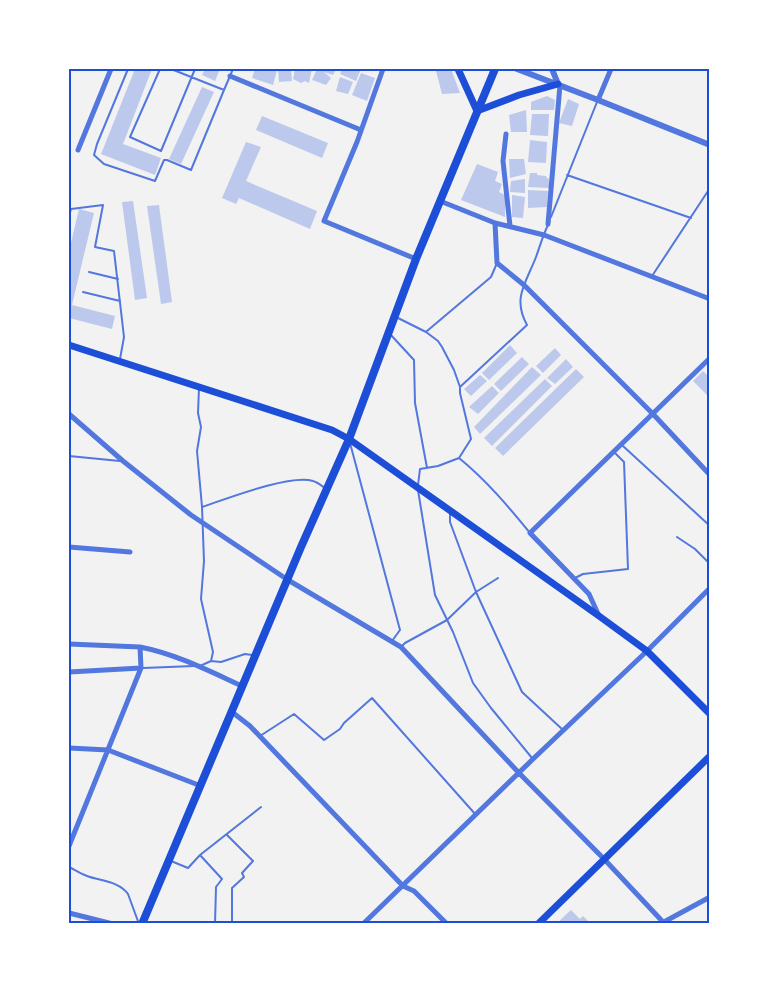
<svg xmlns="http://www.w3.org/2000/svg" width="779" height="993" viewBox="0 0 779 993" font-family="'Fira Sans',sans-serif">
<rect width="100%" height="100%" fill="#f2f2f2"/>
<path fill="#bdc9ec" d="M135,69h17l-29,75 38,14 -6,17 -54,-21z
M205,69h15l-5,12 -13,-6z
M255,69l22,1 -4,15 -21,-7z
M278,69h13l1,12 -13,1z
M295,69h17l-3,14 -4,-2 -4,2 -8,-4z
M317,69h19l-3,6 -9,-3 7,6 -5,7 -14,-5z
M342,69h19l-5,12 -16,-7z
M430,69h21l9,24 -18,1 -6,-23z
M361,73l14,5 -8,23 -15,-6z
M340,77l13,5 -5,12 -12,-3z
M202,87l12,5 -33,72 -12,-5z
M547,96l8,4 -1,10h-23v-8z
M568,99l11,5 -7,22 -13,-3z
M526,110l1,22h-16l-2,-17z
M532,114h17l-1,22 -18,-1z
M262,116l66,27 -6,15 -66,-28z
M530,140l17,2 -1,21 -18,-1z
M246,142l15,5 -15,34 71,30 -7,18 -71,-31 -3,6 -14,-6z
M509,159h15l2,15 -16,4z
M477,164l21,8 -3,9 7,3 -3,8 6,3v22l-44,-17z
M530,173h7v2l9,1 1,2 2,1v9l-21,-1z
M525,179v14l-15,-1 1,-11z
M528,190l20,1 -1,16 -19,1z
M512,195l13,2 -2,21 -11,-1z
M133,201l14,97 -12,2 -13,-98z
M159,205l13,97 -11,2 -14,-98z
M79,209l15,4 -22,92 43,11 -3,13 -43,-11v-67z
M510,345l7,8 -28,27 -7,-7z
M555,348l6,7 -18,18 -7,-7z
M522,357l7,7 -28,27 -7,-7z
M566,359l7,8 -18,17 -8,-6z
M532,367l9,8 -61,59 -6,-7z
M576,369l8,8 -81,79 -8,-8z
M703,371l7,7v20l-17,-17z
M480,375l7,6 -16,15 -7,-7z
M545,379l7,7 -60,60 -8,-8z
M492,386l7,7 -21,21 -9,-7z
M571,910l9,9 3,-3 8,8h-35z"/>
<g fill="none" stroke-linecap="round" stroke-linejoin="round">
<path stroke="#5277de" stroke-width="2" d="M128,69l-31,75 -3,11 10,9 51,17 9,-21h3l24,10 33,-80
M160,69l-30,68 31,14 34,-82
M171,69l53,21 9,-21
M567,175l124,43
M69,216l2,-7 32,-4 -8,42 19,4 10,86 -4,22
M551,217l46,-115
M89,272l29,7
M652,276l58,-88
M83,292l37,9
M398,318l28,14 12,9 4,6 12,23 6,17v6l11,46 -12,19
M427,331l64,-54 6,-14
M390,334l24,26 1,43 12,65
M460,387l67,-62c-15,-27 -1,-42 9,-68 4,-11 7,-22 12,-32
M199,388l-1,25 3,14 -4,24 5,56 2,54 -3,38 12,53 -2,9 -11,5
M350,443l50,187 -8,11
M623,446l87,80
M69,456l51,5
M418,485l2,-16 18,-3 21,-8c27,22 49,48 71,75
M418,490l17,105 18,37 20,51 18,25 41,50
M202,507c24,-8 88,-33 111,-26 4,1 9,5 12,7
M450,514v8l26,70 46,100 41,38
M677,537l18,12 15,15
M575,578l8,-4 45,-5 -4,-107 -9,-9
M401,647l4,-4 42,-23 29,-28 22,-14
M211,661l10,1 24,-8 7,1
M143,668l51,-2
M260,736l34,-22 30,26 16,-11 4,-6 28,-25 104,117
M227,835l26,26 -11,12 2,4 -12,11v36
M200,855l22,24 -6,8 -1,37
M171,861l17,7 12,-13 61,-48
M69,867c6,3 12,7 18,9 13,5 32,5 41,18l11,30"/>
<path stroke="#5277de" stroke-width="5" d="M383,69l-26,73 -33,79 92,38
M230,76l131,54
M598,100l13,-31
M506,134l-3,27 7,65
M78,150l33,-81
M440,201l55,22 49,12 166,64
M495,223l2,40 27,22 129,129 57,61
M548,224l12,-139
M69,414l54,47 68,54 97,65 113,67 118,126 85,86 59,63
M69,547l61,5
M599,616l-10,-22 -59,-61 180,-175
M69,644l71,3 1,21 -72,178
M140,647c36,7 69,24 102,39
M69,672l72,-4
M232,712l18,14 153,160 11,5 33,33
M69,748l39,2 93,36
M69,913l44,11
M662,923l48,-26
M363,924l170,-165 114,-108 63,-63"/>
<path stroke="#5277de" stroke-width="6" d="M517,69l81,31 112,45
M552,69l6,15"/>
<path stroke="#1d4ed8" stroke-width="7" d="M458,69l19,42 42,-16 39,-11
M69,345l263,85 17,9 250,177 48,35 63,63
M538,924l172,-168"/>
<path stroke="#1d4ed8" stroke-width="8" d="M142,924l159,-377 48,-108 67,-180 79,-190"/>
</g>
<rect width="779" height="993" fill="none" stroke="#ffffff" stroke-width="141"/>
<rect x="70" y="70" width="638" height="852" fill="none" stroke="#1d4ed8" stroke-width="2"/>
</svg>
